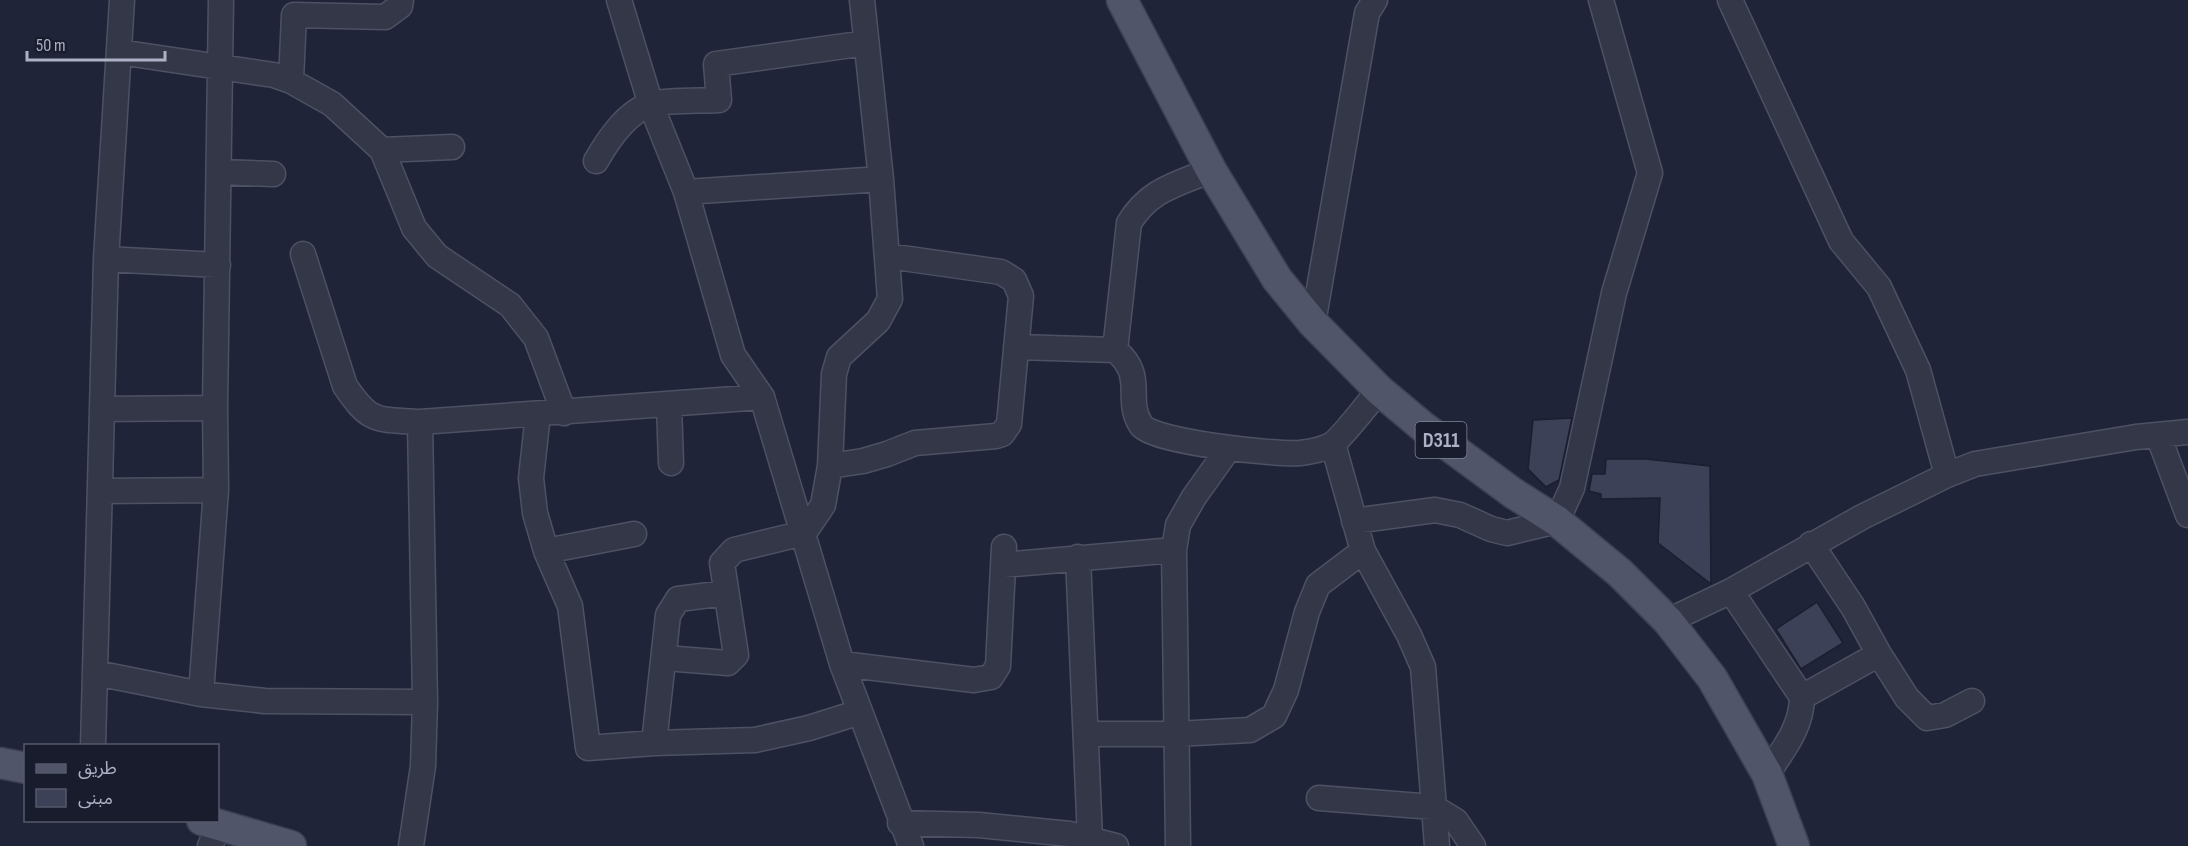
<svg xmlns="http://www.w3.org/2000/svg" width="2188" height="846" viewBox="0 0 2188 846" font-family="'Sofia Sans Condensed','Noto Sans Arabic',sans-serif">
<rect width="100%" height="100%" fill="#202438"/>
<path fill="#3c4158" stroke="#1b1e2f" stroke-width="1.5" d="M1572,418l-13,62 -13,7 -18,-18 5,-49z
M1606,459h40l64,7 1,118 -53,-41 2,-45 -59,1v-5l-12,-3 3,-17h13z
M1817,602l26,41 -42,26 -25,-40z"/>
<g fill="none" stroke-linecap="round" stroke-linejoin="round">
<g stroke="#4e5163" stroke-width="27">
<path id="minor" d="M619,0l32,105 35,87 47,163 29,42 80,267 69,182
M1730,0l111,241 38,46 39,83 29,105
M119,52l155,23 17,6 41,23 50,46 32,78 23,28 73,49 26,33 28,75
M291,81l3,-66 91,2 15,-11 1,-6
M382,150l70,-3
M596,161c12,-21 31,-50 56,-57 15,-4 49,-3 67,-4l-3,-36 150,-21
M219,172l54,2
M686,192l195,-13
M303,254l42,132c26,38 31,33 75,36l342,-25
M106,259l112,6
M1313,323l54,-310 8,-13
M1016,347l99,3c32,26 9,49 26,75 11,17 136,30 159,28 9,-1 23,-4 31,-8 9,-5 40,-45 48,-55
M1115,350l14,-127c21,-34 47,-38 82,-53
M669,405l2,58
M215,408l6,-408
M102,409l113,-1 1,82
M538,414l-7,64 4,35 11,38 24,55 18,142 66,-5 101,-3 54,-12 51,-16
M2158,435l30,80
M830,466l33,-5 24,-7 28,-11 81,-7 6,-2 7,-10 12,-128 -7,-16 -13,-8 -113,-16
M100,491l116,-1 -15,204
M1354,521l81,-11 25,5 31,14 16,4 50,-12 15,-33 42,-195 36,-120 -49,-173
M546,551l88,-17
M1363,551l46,84 14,32 14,179
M1078,557l12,282
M1003,565l171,-15
M1731,591l71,106
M1668,621l63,-30 131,-74 85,-42 28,-11 161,-27 52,-5
M1879,654l28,44 20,20 18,-3 27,-14
M665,658l63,5 8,-8 -14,-92 12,-13 70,-17 19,-28 7,-39 4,-92 5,-17 39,-36 12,-22 -9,-120 -19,-179
M842,664l132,16 17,-3 7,-11 6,-119
M96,673l105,21 64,7 160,1
M1086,734h90l74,-4 24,-14 12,-26 21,-78 11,-27 45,-34 -30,-107
M654,743l14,-128 10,-16 48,-6
M93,746l13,-487 16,-259
M1767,774c16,-24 35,-47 35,-77l77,-43 -26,-47 -42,-63
M1319,798l114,9 23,14 17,25
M900,823l79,2 91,9 46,12
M210,846l9,-20
M411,846l12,-80 2,-64 -5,-280
M1178,846l-4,-296 4,-25 16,-28 35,-49"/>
</g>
<g stroke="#3d4052" stroke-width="33">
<path id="major" d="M1122,0l89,170 66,109 36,44 66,67 43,36 91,67 44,28 63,52 48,48 44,57 55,96 27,72
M0,763l26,5
M202,820l89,26"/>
</g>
<use href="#minor" stroke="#333748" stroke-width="24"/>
<use href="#major" stroke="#515569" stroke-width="30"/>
</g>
<g text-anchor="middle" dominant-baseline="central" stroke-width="5" stroke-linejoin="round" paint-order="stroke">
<rect fill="#191c2d" stroke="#818497" stroke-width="1.5" x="1415.5" y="422" width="51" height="36" rx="4.5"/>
<g font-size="21" font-weight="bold" fill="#aeb1c5">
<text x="1441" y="440">D311</text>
</g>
</g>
<rect x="24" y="744" width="195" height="78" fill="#191c2d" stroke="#55586a" stroke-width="1.5"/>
<rect x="36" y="764" width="30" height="9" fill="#515569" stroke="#55586a" stroke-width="1.5"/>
<text x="78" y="774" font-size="18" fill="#aeb1c5">طريق</text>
<rect x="36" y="789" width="30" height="18" fill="#3c4158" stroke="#55586a" stroke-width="1.5"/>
<text x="78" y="804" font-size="18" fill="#aeb1c5">مبنى</text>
<path d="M27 51v9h138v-9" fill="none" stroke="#aeb1c5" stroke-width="3"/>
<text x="36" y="51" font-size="18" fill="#aeb1c5" stroke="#191c2d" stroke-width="4.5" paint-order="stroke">50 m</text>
</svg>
